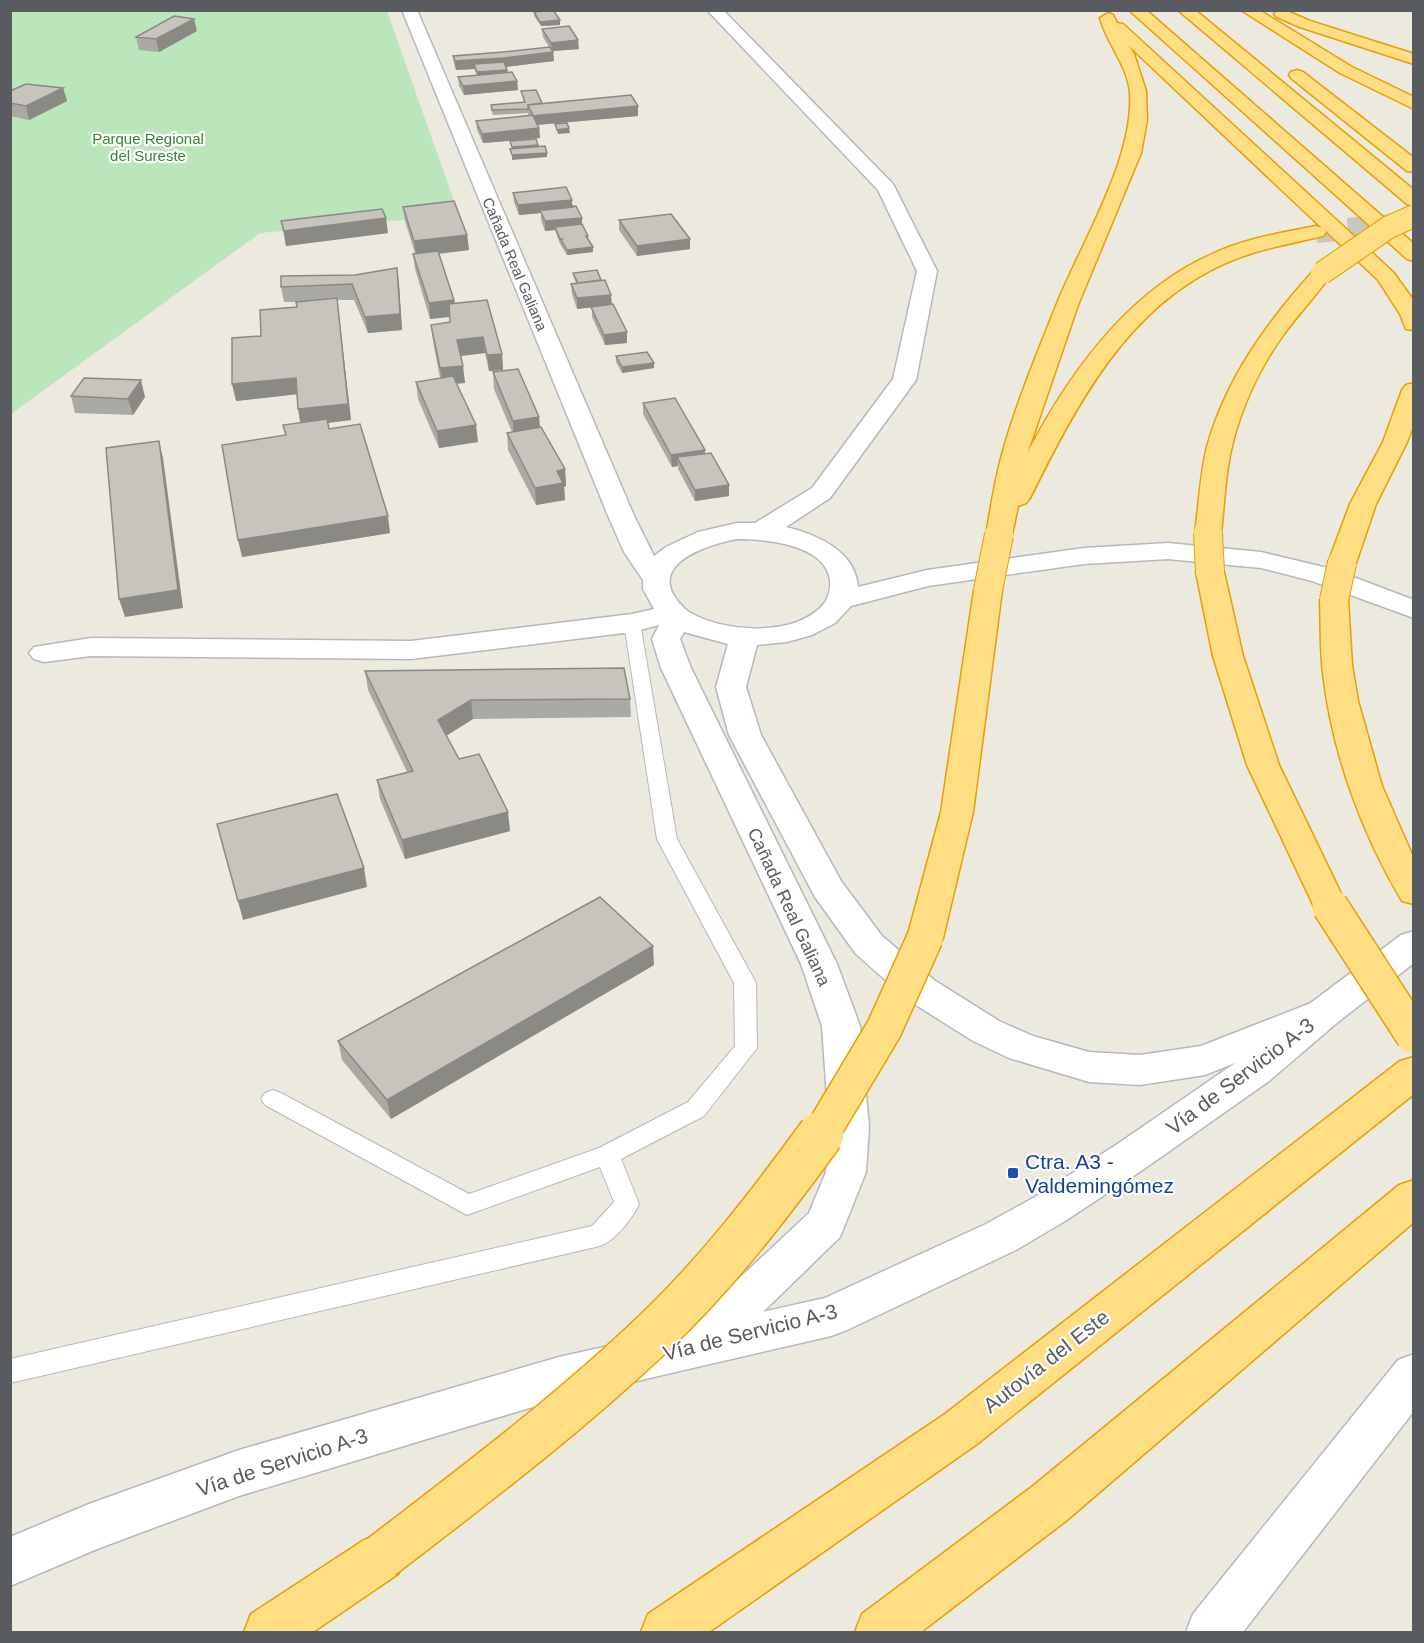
<svg xmlns="http://www.w3.org/2000/svg" width="1424" height="1643" viewBox="0 0 1424 1643" font-family="Helvetica,sans-serif">
<rect width="100%" height="100%" fill="#ece9df"/>
<path fill="#bbe5ba" d="M11,11h376l72,204 -199,18 -249,181z"/>
<g fill="none" stroke-linecap="round" stroke-linejoin="round">
<path stroke="#c7c6c0" stroke-width="22" stroke-dasharray="22 10" stroke-linecap="butt" d="M1316,232l98,-9"/>
<g stroke="#b5b8bd" stroke-width="2">
<path id="lane" d="M632,618l6,1 2,4 37,216 79,144 1,65 -53,68 -83,43 18,45c-7,15 -23,36 -39,42l-590,137v-24l582,-133 22,-24 -14,-35 -133,48 -202,-110 -4,-6 4,-6 8,-3 8,3 188,101 130,-46 89,-46 47,-56 -1,-63 -77,-144 -33,-216 2,-4z"/>
</g>
<g stroke="#b5b8bd" stroke-width="3">
<path id="street" d="M402,10h15l218,508 19,38 12,-9 32,-15 39,-9h18l57,-35 81,-109 24,-108 -39,-81 -171,-180h16l170,174 44,87 -21,109 -86,118 -44,29c31,8 69,23 72,60l69,-17 157,-22 84,-5 93,9 71,17 82,31v18l-102,-37 -51,-13 -93,-9 -84,5 -156,22 -77,20 -16,17 -23,12 -25,7 -30,3 -11,42 15,48 80,146 41,55 52,44 65,41 34,15 56,16 51,3 61,-9 115,-45 13,4 6,10 -6,10 -124,50 -65,10 -51,-3 -80,-24 -36,-17 -65,-41 -52,-46 -41,-57 -86,-162 -13,-48 12,-43 -44,-12 -4,7 11,29 146,296 23,62 9,101 -3,45 -26,65 -78,76 -103,43 -16,-6 -6,-14 6,-14 89,-37 77,-72 17,-41 3,-45 -7,-101 -21,-62 -140,-296 -9,-29 7,-14 -27,7 -221,27 -320,-3 -47,6 -10,-3 -5,-6 5,-6 57,-9 320,3 221,-27 22,-5 -11,-20v-9l-19,-28 -15,-34zM737,539c28,0 88,5 93,41 1,7 -1,16 -5,22 -26,36 -102,31 -136,10 -7,-5 -13,-12 -17,-20 -15,-33 43,-49 65,-53z"/>
</g>
<g stroke="#b5b9bf" stroke-width="3">
<path id="secondary" d="M1414,931v32l-76,59 -69,59 -125,88 -79,52 -49,29 -169,80 -16,6 -272,63 -320,97 -142,53 -87,37v-49l79,-33 150,-54 320,-93 266,-59 161,-74 49,-27 81,-52 125,-86 71,-57 89,-67z
M1414,1354v57l-171,221h-57l7,-18 205,-254z"/>
</g>
<g stroke="#ec9e00" stroke-width="3">
<path id="highway" d="M1129,10h17l268,234v17l-7,-2z
M1178,10h17l219,180v16l-7,-2z
M1241,10h18l93,57 62,30v12l-74,-36z
M1278,10l9,1 23,10 104,33v10l-114,-37 -23,-10 -3,-3z
M1108,13l5,2 4,8 6,1 270,248 21,29v29l-8,-1 -6,-15 -22,-34 -54,-51 2,3 -3,4c-33,8 -66,13 -97,27 -100,44 -150,143 -196,235l-4,5 -8,3 -6,29 -4,6 -9,2 -9,-2 -4,-6c5,-28 9,-57 17,-84 13,-47 35,-100 53,-145 25,-63 78,-146 74,-213 -2,-27 -23,-49 -30,-75zM1128,45l194,183 -6,-2c-36,7 -73,13 -106,29 -84,38 -142,120 -183,199l51,-149 63,-152 6,-33 -1,-29 -12,-37z
M1297,70l6,2 111,86v14l-7,-1 -116,-93 -2,-3 2,-3z
M1322,267l7,2 3,4c-14,21 -33,40 -48,61 -26,36 -45,78 -54,121 -5,26 -6,52 -9,78l-4,6 -9,2 -9,-2 -4,-6c4,-29 5,-58 12,-86 19,-69 61,-126 108,-178z
M1414,383v41l-7,18 -31,62 -20,59 -4,6 -10,2 -10,-2 -4,-6 22,-59 33,-62 19,-52 4,-5z
M1210,564l10,2 4,6 19,84 36,109 68,141 -5,9 -12,3 -12,-3 -71,-150 -34,-109 -17,-84 4,-6z
M988,582l10,2 4,6 -29,222 -30,126 -5,9 -13,4 -13,-4 -5,-9 34,-126 33,-222 4,-6z
M1334,592l10,2 4,6 4,65 6,36 24,85 32,73v45l-12,-3c-41,-69 -70,-149 -79,-228 -3,-24 -2,-49 -3,-73l4,-6z
M1414,1057v37l-437,350 -268,188h-68l7,-18 297,-200 455,-353z
M1414,1180v42l-347,298 -146,112h-66l7,-18 171,-128 366,-301z
M381,1532l17,8 8,17 -8,17 -85,58h-69l7,-18 113,-74z"/>
</g>
<use href="#lane" fill="#fff" fill-rule="evenodd"/>
<use href="#street" fill="#fff" fill-rule="evenodd"/>
<use href="#secondary" fill="#fff" fill-rule="evenodd"/>
<use href="#highway" fill="#ffde84" fill-rule="evenodd"/>
<g stroke="#ec9e00" stroke-width="24" stroke-linecap="butt">
<path id="highway-bridge-far3" d="M1322,273l67,-46 25,-11"/>
</g>
<g stroke="#ec9e00" stroke-width="30" stroke-linecap="butt">
<path id="highway-bridge-far2" d="M1208,533l2,39
M988,590l11,-55
M1334,600l8,-37"/>
</g>
<g stroke="#ec9e00" stroke-width="38" stroke-linecap="butt">
<path id="highway-bridge-far1" d="M1330,906l84,130
M820,1136l64,-107 41,-91"/>
</g>
<g stroke="#ec9e00" stroke-width="48" stroke-linecap="butt">
<path id="highway-bridge" d="M381,1557c94,-72 188,-143 274,-225 62,-59 115,-128 166,-198"/>
</g>
<use href="#highway-bridge-far3" stroke="#ffde84" stroke-width="22"/>
<use href="#highway-bridge-far2" stroke="#ffde84" stroke-width="28"/>
<use href="#highway-bridge-far1" stroke="#ffde84" stroke-width="35"/>
<use href="#highway-bridge" stroke="#ffde84" stroke-width="45"/>
</g>
<path fill="#aba9a3" d="M534,12l26,13 -19,1 -7,-10z
M542,29l37,20 -26,2 1,10 -48,6 1,5 10,9 1,9 -54,5 -5,-9 -1,-9 19,-2 -3,-6 -18,1 -2,-6 -1,-8 50,-4 46,-5 -6,-10z
M197,31l-38,21 -20,-2 -3,-13z
M63,88l4,13 -38,19 -19,-4v-25z
M521,91l21,12 96,13 -100,9 1,3 1,10 -57,5 -6,-13 -1,-9 53,-5 -1,-3 -35,2 -2,-6v-4l33,-3 -2,-7z
M513,193l59,7v5l10,13v6l6,12v4l5,12 -26,3 -7,-11 -5,-14 -10,1 -4,-11v-7l-22,2 -5,-13z
M403,207l64,28 2,15 -30,4 16,49 47,51 1,16 -14,1 -4,-18 -24,3 4,27h-9l22,59 -39,6 -21,-49 -2,-17 24,-4 -7,-37 -2,-16 19,-3v-5l-20,2 -15,-50 -2,-15 2,-1 -10,-32z
M619,220l71,19v10l-53,7 -18,-26z
M281,221l107,12 -102,13z
M573,273l39,31 15,28v11l-22,2 -13,-28v-10l-15,2 -5,-15 -1,-10 5,-1 -2,-5z
M281,276l118,8 3,46 -34,3 -14,-33h-17l14,120 -23,3 1,6 61,104 -148,24 43,-121 15,-13 -3,-29 -61,7 25,-65 36,-29 -1,-5h-12l-3,-15z
M616,356l38,7v5l-32,5 -6,-11z
M493,372l46,45 1,10 25,42 1,17 -2,1 1,13 -29,5 -28,-55 -1,-17 5,-1 -18,-43z
M71,396l74,1 -12,18 -58,-2z
M643,403l62,47v3l24,43 -34,5 -17,-32v-3l-6,1 -29,-53z
M365,671l265,28 1,18 -158,2 -27,17 13,23 51,72 -105,28 -25,-60 -3,-19 30,-8 -39,-82z
M654,965l-263,154 -49,-59 -4,-19z"/>
<path fill="#8b8984" d="M194,19l3,12 -38,21 -3,-13z
M560,20v5l-19,1 -1,-4z
M578,40l1,9 -27,2 -1,-8z
M553,52l1,9 -50,6 -30,-3v5l-18,1 -1,-9z
M507,70l1,5 -31,2v-5z
M517,81l1,9 -54,5 -1,-9z
M63,88l4,13 -38,19 -3,-14z
M638,106v10l-104,9 -1,-9z
M539,128l1,10 -57,5 -1,-9z
M569,128l1,5 -12,1 -1,-4z
M538,145v5l-25,2 -1,-5z
M547,153v4l-35,3v-5z
M572,200v10l-28,3 -4,-3 1,3 -22,2 -1,-10z
M386,218l2,15 -102,13 -2,-15z
M582,218v10l-27,-1v3l-10,1v-10z
M467,235l2,15 -53,6 -2,-15z
M690,239v10l-53,7v-10z
M593,247v5l-26,3v-5z
M397,268l2,16 3,46 -34,3 -3,-16z
M611,295l1,10 -35,4v-11z
M337,298l14,122 -50,6 -3,-17z
M454,300l2,16 -26,3 -1,-16z
M627,332v11l-22,2 -1,-10z
M483,337l2,16 -26,3 -2,-16z
M502,354l1,16 -14,1 -2,-16z
M654,363v5l-32,5v-6z
M463,366l2,17 -23,2 -2,-17z
M296,378l3,16 -63,7 -4,-17z
M141,380l4,17 -12,18 -5,-16z
M539,417l1,17 -26,4 -1,-17z
M476,425l2,17 -39,6 -2,-17z
M159,441l4,17 20,150 -58,9 -6,-18z
M705,450v12l-28,-5 1,9 -6,1 -1,-12z
M565,469l1,17 -2,1 1,13 -29,5 -1,-17 22,-17z
M729,485v11l-34,5v-11z
M388,516l2,17 -148,24 -4,-17z
M471,700l2,19 -32,20 -3,-19z
M508,812l2,19 -105,28 -3,-19z
M364,868l3,19 -124,33 -5,-19z
M653,946l1,19 -263,154 -4,-19z"/>
<path fill="#c7c4bd" stroke="#8b8984" stroke-width="1.5" d="M553,10l7,10 -20,2 -6,-10z
M174,16l20,3 -38,20 -20,-2z
M569,26l9,14 -27,3 -9,-14z
M550,47l3,5 -49,6 -49,3 -2,-5 50,-4z
M504,62l3,8 -30,2 -3,-8z
M512,72l5,9 -54,5 -5,-9z
M26,84l37,4 -37,18 -16,-3v-12z
M536,90l6,13 -14,2v4l-36,1 -1,-5 34,-3 -4,-11z
M631,95l7,11 -105,10 6,12 -57,6 -6,-13 57,-6 -5,-10z
M567,123l2,5 -12,2 -2,-6z
M536,139l2,6 -26,2 -2,-6z
M545,146l2,7 -35,2 -2,-6z
M566,187l6,13 -54,5 -5,-12z
M454,201l13,34 -53,6 -11,-34z
M572,205l1,2 -28,3 -1,-2z
M576,206l6,12 -37,3 -5,-11z
M382,209l4,9 -102,13 -3,-10z
M671,214l19,25 -53,7 -18,-26z
M582,224l6,12h-2l7,11 -26,3 -6,-10 2,-1h-3l-5,-12z
M438,251l16,49 -25,3 -16,-49z
M397,268l3,46 -35,3 -13,-33 -71,3v-11l74,-1z
M597,270l4,10 -23,3 -5,-10z
M605,280l6,15 -34,3 -6,-14z
M337,298l11,106 -50,5 -2,-31 -64,6v-46l29,-2 -1,-26 37,-3 -1,-5z
M487,300l15,54 -15,1 -4,-18 -26,3 6,26 -23,2 -9,-43 19,-3 -1,-18z
M613,304l14,28 -23,3 -13,-28z
M647,352l7,11 -32,4 -6,-11z
M518,369l21,48 -26,4 -20,-49z
M453,376l23,49 -39,6 -21,-49z
M84,378l57,2 -13,19 -57,-3z
M675,398l30,52 -34,5 -28,-52z
M327,419l2,10 31,-5 28,92 -150,24 -16,-95 64,-10 -3,-10z
M541,427l24,42 -8,2 6,12 -28,5 -28,-55z
M159,441l19,149 -59,9 -13,-151z
M711,453l18,32 -34,5 -18,-33z
M624,668l6,31 -159,1 -33,20 21,39 20,-5 29,58 -106,28 -25,-60 36,-9 -48,-100z
M337,794l27,74 -126,33 -21,-77z
M600,897l53,49 -266,154 -49,-59z"/>
<rect fill="#1a4fb4" stroke="#fff" stroke-width="2" x="1007" y="1167" width="12" height="12" rx="3"/>
<g text-anchor="middle" dominant-baseline="central" stroke-width="4.5" stroke-linejoin="round" paint-order="stroke">
<g font-size="15" fill="#328635" stroke="#fff">
<text x="148" y="138">Parque Regional<tspan x="148" dy="17">del Sureste</tspan></text>
</g>
<g font-size="15" fill="#585c61" stroke="#fff">
<text transform="translate(515 264) rotate(67)">Cañada Real Galiana</text>
</g>
<g font-size="18" fill="#585c61" stroke="#fff">
<text transform="translate(789 907) rotate(65)">Cañada Real Galiana</text>
</g>
<g font-size="21" fill="#585c61" stroke="#fff">
<text transform="translate(1240 1076) rotate(-37)">Vía de Servicio A-3</text>
<text transform="translate(750 1332) rotate(-14)">Vía de Servicio A-3</text>
<text transform="translate(1046 1361) rotate(-38)">Autovía del Este</text>
<text transform="translate(282 1462) rotate(-18)">Vía de Servicio A-3</text>
</g>
<g font-size="21" fill="#164399" stroke="#fff" text-anchor="start">
<text x="1025" y="1161">Ctra. A3 -<tspan x="1025" dy="24">Valdemingómez</tspan></text>
</g>
</g>
<rect width="1424" height="1643" fill="none" stroke="#585c61" stroke-width="24"/>
</svg>
